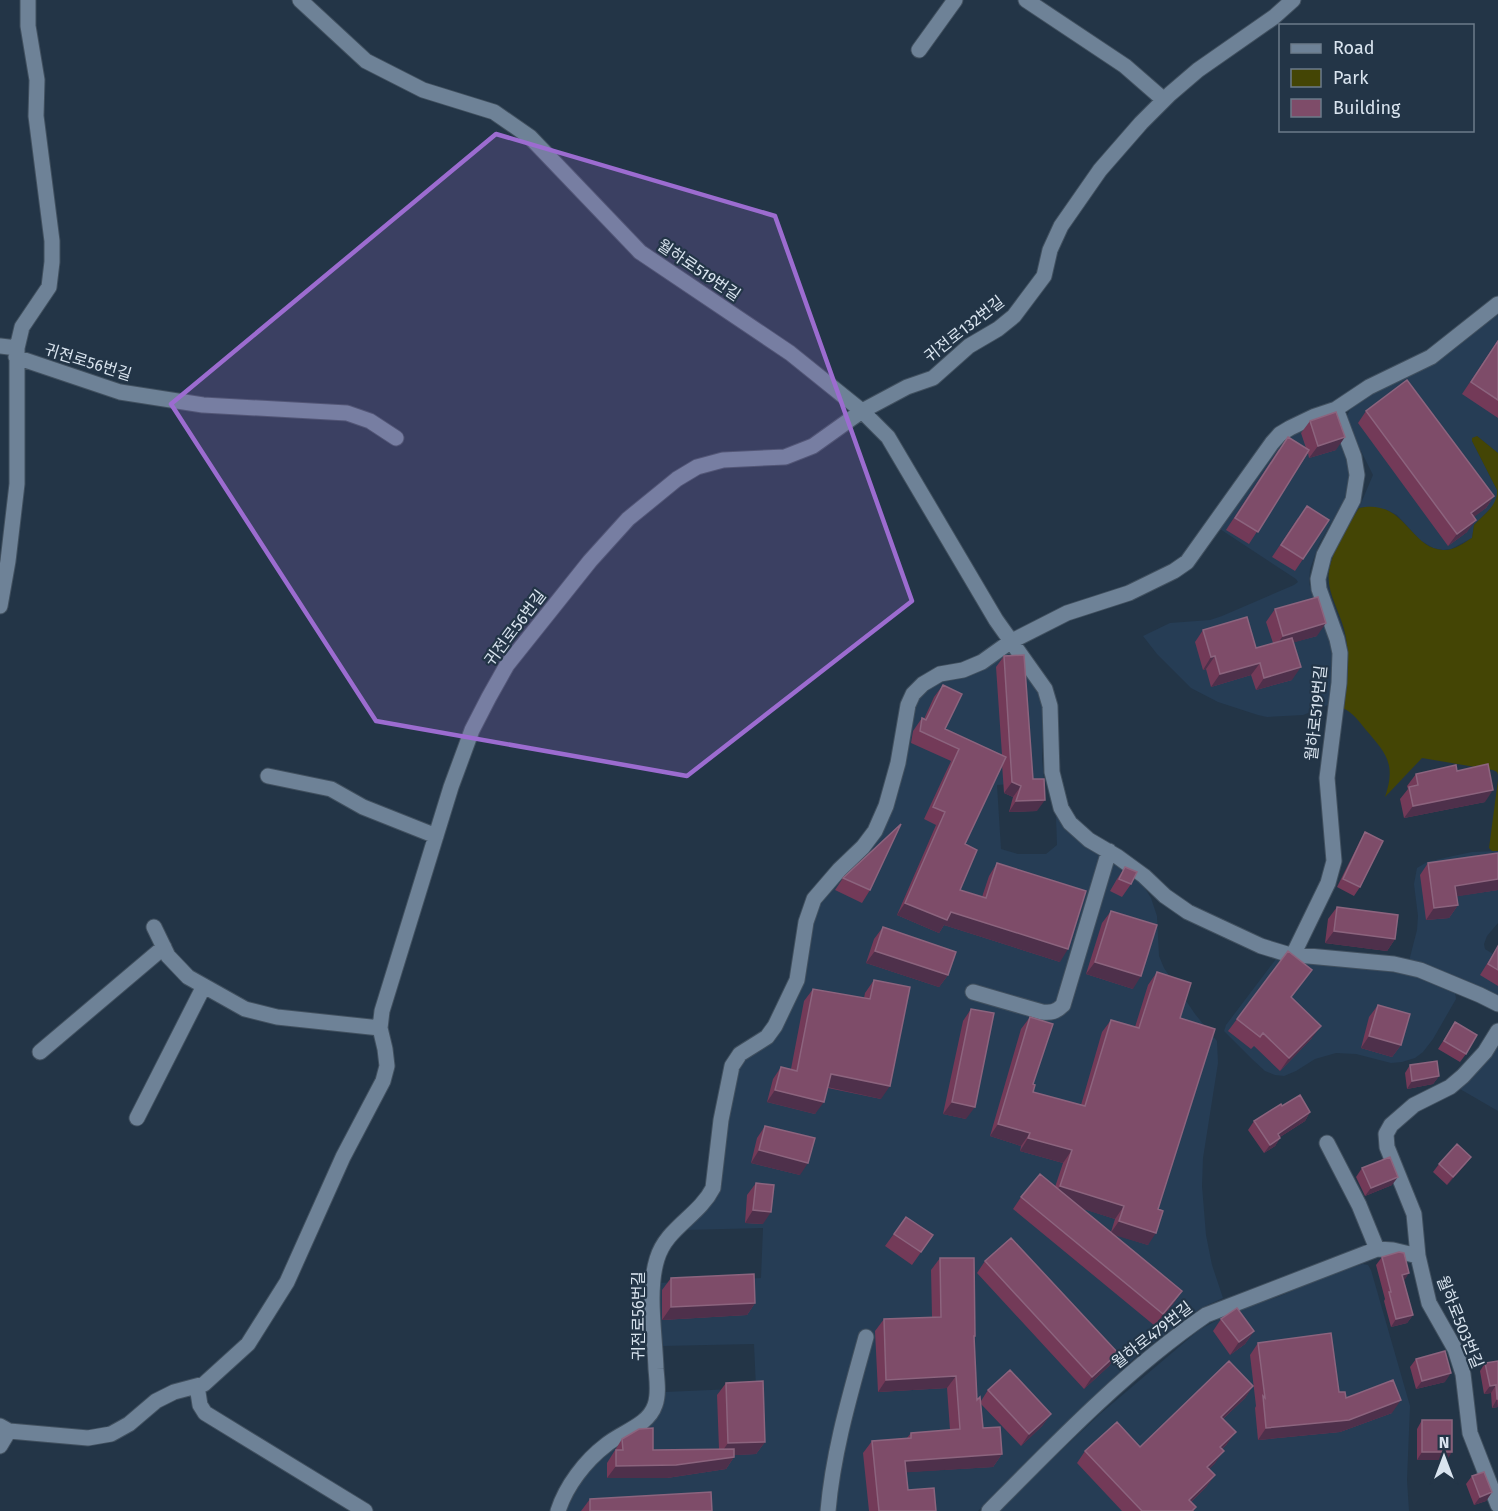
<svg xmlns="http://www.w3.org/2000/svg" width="1498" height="1511" viewBox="0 0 1498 1511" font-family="'Fira Sans','Noto Sans KR',sans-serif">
<rect width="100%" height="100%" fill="#233547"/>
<path fill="#263d55" d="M1498,311v142l-21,-17 -5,5 25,49v8l-4,8 -19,19 -2,13 -21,11 -8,1 -10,-2 -13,-8 -23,-25 -10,-5 -20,-3 -8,1 14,-33 -25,-50 -1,-9 3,-6 18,-15z
M1331,417l17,42 2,15 -3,21 -28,49 -9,25 -1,13 2,9 19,48 3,16 -2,45 -3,5 -25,10 -36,2 -9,-2 -40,-13 -27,-14 -34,-34 -14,-18 27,-13 40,-3 12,-4 72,-31 4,-3 -2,-3 -76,-50 39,-59 26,-32z
M1005,652l4,1 17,20 13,23 4,10 -1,53 2,21 -8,2 -39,3 4,64 17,5h28l11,-9 -1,-29 11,15 13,10 43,27 18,14 10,16 6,18 2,40 5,12 31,46 22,27 1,22 -15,95 -1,28 4,49 6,30 11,33 -22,10 -60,44 -163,159h-412l19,-37 25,-25 33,-18 11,-9 9,-17 2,-13 91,-4 -2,-44 -93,2 -3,-63 103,-5 2,-50 -78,2 32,-32 4,-10 6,-73 10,-49 46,-41 18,-34 4,-12 2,-29 12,-50 40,-41 60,-160 15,-14z
M1498,851v72l-11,13 -3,8 1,5 13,8v40l-35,-18 -54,-18 8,-31 1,-14 -4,-32 3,-16 10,-6 26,-6 19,-4z
M1276,959l101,11 49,8 29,14 1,7 -23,40 -10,13 -8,6 -13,4 -11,1 -35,-9 -20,-1 -21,6 -19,12 -12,5 -9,-1 -10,-4 -12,-11 -29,-29 2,-6z
M1498,1038v73l-38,-22 -1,-3z
M1363,1264l5,1 3,5 39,136 -3,74 2,31h-412l103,-97 99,-84 35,-19 44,-14 53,-23z"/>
<path fill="#444505" d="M1477,436l21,17v322l-1,-3 -4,-2 -71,-12 -37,39c11,-32 2,-43 -19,-67 -7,-9 -13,-17 -23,-22 5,-27 8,-52 1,-79 -5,-19 -18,-38 -15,-58 4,-23 18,-44 30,-63 46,-10 50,40 84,42 11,1 20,-7 29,-12l2,-13c10,-11 24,-19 23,-35l-25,-49v-3z
M1498,780v71h-6l-3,-3z"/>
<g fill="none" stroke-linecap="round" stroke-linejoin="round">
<g stroke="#41505f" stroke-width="17">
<path id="minor" d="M300,0l66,61 57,29 71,22 36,25 110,115 150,101 72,58 26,26 108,183 49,69 5,17 2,66 9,36 9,15 19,17 29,17 26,19 21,20 23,16 73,34 26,8 107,10 26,6 60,25 18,9
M1026,0l99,66 39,34
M919,50l36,-50
M0,346l17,2
M16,357l104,35 83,13 144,8 23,8 26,17
M0,606l8,-45 9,-77v-136l5,-21 27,-40 3,-25v-21l-16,-125 1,-36 -9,-54v-26
M268,776l63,13 32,18 73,29
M154,927l14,29 20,21 57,32 32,8 103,11
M1293,955l35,-72 6,-22 -7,-83 12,-95 1,-30 -3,-14 -18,-50 -1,-10 6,-24 29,-55 4,-25 -3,-18 -18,-48
M973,992l69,20c9,1 14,0 21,-7l46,-154
M1498,1031l-13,21 -22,24 -13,11 -36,18 -23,20 -5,9 1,13 27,67 4,42 11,47 26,46 8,25 7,59 28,72
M40,1052l124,-105
M137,1118l67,-132
M1327,1143l32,62 18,44 16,1 25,6
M197,1386l3,19 5,8 160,98
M0,1426l9,5 79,7 23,-4 18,-10 27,-23 18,-9 30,-8 44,-40 39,-62 56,-125 40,-76 4,-15 -2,-17 -5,-21 2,-17 69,-224 21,-57 17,-33 18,-32 83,-104 38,-42 49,-40 20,-12 26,-7 62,-3 28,-11 49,-35 45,-24 26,-9 36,-32 29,-17 16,-13 30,-40 6,-26 11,-24 39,-56 41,-47 29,-29 28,-24 76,-53 19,-17
M0,1446l9,-15
M558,1511c8,-25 27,-50 48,-66 15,-13 42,-19 49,-40 4,-11 2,-24 1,-36 -1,-33 -9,-78 1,-110 9,-31 42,-43 56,-71l8,-68 11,-54 8,-12 27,-17 8,-11 22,-46 9,-58 8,-23 25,-29 24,-23 12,-16 11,-25 12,-43 10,-58 5,-11 10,-10 17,-10 23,-4 19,-8 28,-20 57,-29 62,-20 45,-22 13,-9 85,-119 8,-9 10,-6 25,-12 21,-7 33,-22 62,-30 67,-53
M828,1511c5,-59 22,-116 38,-174
M989,1511c68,-69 137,-141 217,-196l171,-66"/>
</g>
<use href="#minor" stroke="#6e8297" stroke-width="15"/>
</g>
<path fill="#733a58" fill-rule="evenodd" d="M1498,340v78l-36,-24z
M1366,411l128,85 -8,12 -13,9 -6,15 -19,14 -90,-123z
M1310,421l26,29 -27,8 -1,-5 -59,91 -23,-14 53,-81 27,-1 -5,-15z
M1298,518l5,41 -8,12 -23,-14z
M1275,609l42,27 -23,6 -2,38 -36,10 -5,-15 -40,12 -5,-18 -3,1 -8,-28 8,-12 53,18 17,-5 -7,-21z
M1004,656l29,123 4,32 -28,1 4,-15 -9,-4 -2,-29 -37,80 -5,46 22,7 7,-21 8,-13 63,99 -116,-37 -5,8 -42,-18 39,-90 -12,-6 27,-58 -40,-18 2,-12 9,-13 2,1 10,-22 9,-12 2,44 57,26 -6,-88z
M1457,771l28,31 -81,16 -4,-19 8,-10 -1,-3 9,-12z
M1365,832l-5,55 -6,9 -17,-9 23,-46z
M1498,853v37l-41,6 1,9 -9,13 -23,2 -6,-45 8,-12z
M1125,867l6,17 -9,13 -12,-6 7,-12z
M843,878l27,12 -8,13 -27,-13z
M1337,907l58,32 -8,12 -62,-8 3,-24z
M1111,911l22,78 -47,-15 16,-51z
M883,927l65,48 -9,12 -73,-24 8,-24z
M1498,946v40l-18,-11z
M1312,970l-21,27 21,41 -32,33 -26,-25 -3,3 -23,-18 9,-12z
M1157,972l23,46 -22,191 -10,36 -35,-11 69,57 -9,13 -18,22 -142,-117 8,-12 34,-10 8,-24 -43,-12 1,-5 -31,-10 31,-107 9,-12 3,75 48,13 21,-73 9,-12 24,7 13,-42zM1081,1208l34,11 -4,13z
M874,980l7,119 -53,-11 -13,26 -48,-12 6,-23 8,-12 10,2 13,-68 9,-12 51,9 1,-5z
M1378,1005l23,40 -9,12 -31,-9 8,-31z
M971,1009l-5,110 -23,-5 20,-93z
M1455,1022l11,32 -6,8 -22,-13z
M1410,1065l29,11 -6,8 -26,5 -2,-16z
M1310,1112l-5,9 -25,16v1l-5,8 -11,7 -16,-23 6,-9z
M765,1126l35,49 -49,-12 6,-25z
M1471,1157l-6,8 -18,20 -14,-13 6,-8z
M1362,1168l30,17 -27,11 -9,-19z
M756,1183l7,41 -18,-1 2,-28z
M906,1217l27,18 -21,30 -27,-19z
M1382,1257l22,24 9,34 -6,8 -16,4 -7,-26 1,-2 -9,-34z
M940,1258l35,78 -1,2 3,62 4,1 7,-11 63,24 -9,12 -21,20 -40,-42 2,24 19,26 -9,13 -87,5 2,18 28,21h-67l-6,-58 9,-12 35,-3 4,-5 39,-3 -3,-42 -69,4 -3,-61 9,-12 48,-2 -1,-47z
M985,1261l133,92 -9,13 -25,23 -107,-116z
M671,1278l84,25 -8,12 -85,5v-30z
M1221,1319l33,12 -9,13 -15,11 -17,-24z
M1258,1343l88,55 46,15 -52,19 -82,8 -3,-32 1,-2 -6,-51z
M1416,1359l29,23 -29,7 -6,-22z
M1498,1361v46l-6,1 -1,-15 -7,1 -4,-23 5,-8z
M726,1383l39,59 -9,12 -22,1v2l-8,12 -59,9h-60v-15l15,-24 31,11 66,-1 -2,-54z
M1253,1386l-8,12 -22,21 4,25 -5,5 -7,14 -6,6 6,6 -9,12 -15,15 3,9h-72l-45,-48 8,-12 55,-4z
M1422,1420l25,40h-30v-31z
M1472,1476l20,16 -6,9 -12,4 -8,-21z
M590,1499l122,12h-131z"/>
<path fill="#4e304b" d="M1345,437l-9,13 -27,8 9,-12z
M1494,496l-8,12 -24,18 9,-13z
M1476,520l-9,12 -19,14 9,-12z
M1326,623l-9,13 -43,12 9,-12z
M1215,656l-9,13 -3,1 8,-13z
M1260,663l-9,12 -40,12 9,-13z
M1301,667l-9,13 -36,10 8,-12z
M1012,782l9,4 -8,11 -9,-4z
M1493,790l-8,12 -81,16 9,-12z
M1045,800l-8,11 -28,1 7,-11z
M1498,879v11l-51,8 8,-12z
M905,903l46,9 117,37 -8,13 -116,-37 -5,8 -42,-18z
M1458,905l-9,13 -23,2 8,-12z
M1334,931l61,8 -8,12 -62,-8z
M875,951l73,24 -9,12 -73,-24z
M1095,962l46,14 -8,13 -47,-15z
M1321,1026l-9,12 -32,33 9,-13z
M1369,1036l32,9 -9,12 -31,-9z
M831,1074l59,12 -9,13 -58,-13z
M1439,1076l-6,8 -26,5 5,-8z
M775,1090l49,12 -9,12 -48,-12z
M952,1102l23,5 -9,12 -23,-5z
M1310,1112l-5,9 -33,21 6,-8z
M998,1124l32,9 -9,13 -31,-10z
M1028,1138l44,12 -9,13 -43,-12z
M1280,1138l-5,8 -11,7 6,-8z
M759,1150l49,13 -8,12 -49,-12z
M1471,1157l-6,8 -18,20 6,-8z
M1398,1177l-6,8 -27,11 6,-8z
M1060,1186l64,20 -9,13 -64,-20z
M753,1210l18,2 -8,12 -18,-1z
M1119,1221l37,12 -8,12 -38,-11z
M1409,1273l-5,8 -2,-6z
M1182,1291l-9,13 -18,22 8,-12z
M755,1303l-8,12 -85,5 9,-13z
M1413,1315l-6,8 -16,4 5,-8z
M1254,1331l-9,13 -15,11 9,-13z
M1118,1353l-9,13 -25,23 8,-12z
M1451,1373l-6,9 -29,7 6,-8z
M956,1376l-9,12 -69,4 8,-12z
M1496,1385l-5,8 -7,1 6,-8z
M1253,1386l-8,12 -33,31 9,-12z
M1497,1399l1,8 -6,1z
M1401,1400l-9,13 -52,19 -82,8 8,-12z
M1051,1414l-9,12 -21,20 8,-12z
M1236,1432l-9,12 -15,15 8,-12z
M765,1442l-9,12 -37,2 9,-13z
M1224,1451l-9,12 -16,17 8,-13z
M1422,1452h30l-5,8h-30z
M1002,1454l-9,13 -97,6 9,-12z
M734,1457l-8,12 -59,9h-60l9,-12z
M1215,1475l-9,12 -24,24 7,-11z
M1492,1492l-6,9 -12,4 6,-8z"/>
<path fill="#7e4c69" stroke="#8c647e" stroke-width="1.5" d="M1498,341v59l-27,-18z
M1407,380l87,116 -23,17 5,7 -19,14 -91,-123z
M1336,412l9,25 -27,9 -8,-25z
M1288,437l21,13 -51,82 -23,-14z
M1307,506l22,14 -26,39 -22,-14z
M1318,597l8,26 -43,13 -8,-27z
M1247,617l9,31 36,-10 9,29 -37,11 -4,-15 -40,11 -5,-18 -4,1 -8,-27z
M1024,655l9,124h11l1,21 -29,1 5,-15 -9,-4 -8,-126z
M943,685l19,9 -17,35 61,28 -41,87 12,6 -17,40 26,8 11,-35 89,28 -18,58 -117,-37 -4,8 -42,-17 40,-91 -12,-5 26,-58 -39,-18 2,-13 4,2z
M1488,764l5,26 -80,16 -4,-19 9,-2 -2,-11 40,-9 1,6z
M901,824l-31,66 -27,-12z
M1365,832l18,9 -23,46 -17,-8z
M1498,853v26l-43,7 3,19 -24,3 -6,-45z
M1125,867l12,5 -6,12 -12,-5z
M1337,907l61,8 -3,24 -61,-8z
M1111,911l46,14 -16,51 -46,-14z
M883,927l73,25 -8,23 -73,-24z
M1498,946v24l-10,-6z
M1288,951l24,19 -21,27 30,29 -32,32 -26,-25 -3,4 -23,-18z
M1157,972l34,11 -11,35 35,11 -57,180 5,2 -7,22 -37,-12 5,-15 -64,-20 12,-36 -44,-12 2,-5 -32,-9 32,-107 23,7 -20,60 2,1 -2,7 52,14 26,-86 28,8z
M874,980l36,7 -20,99 -59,-12 -7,28 -49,-12 6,-23 16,4 16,-82 57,10z
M1378,1005l32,9 -9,31 -32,-9z
M971,1009l23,4 -19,94 -23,-5z
M1455,1022l22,13 -11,19 -22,-13z
M1437,1061l2,15 -27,5 -2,-16z
M1300,1095l10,17 -32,22 2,4 -10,7 -16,-24 27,-17 1,2z
M765,1126l50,12 -7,25 -49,-13z
M1457,1144l14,13 -18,20 -14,-13z
M1390,1157l8,20 -27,11 -9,-20z
M1040,1174l142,117 -19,23 -142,-117z
M756,1183l18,2 -3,27 -18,-2z
M906,1217l27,18 -12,17 -27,-18z
M1011,1238l107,115 -26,24 -107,-116z
M1399,1252l5,1 5,20 -7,2 11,40 -17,4 -7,-27h2l-9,-35z
M940,1258h34l1,78h-1l3,64 3,-3 3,31 17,-1 2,27 -97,7 3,29 26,-2 2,23h-57l-7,-70 39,-3v-5l49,-4 -4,-53 -70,4 -2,-61 57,-2z
M754,1274l1,29 -84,4v-29z
M1237,1308l17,23 -15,11 -18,-23z
M1331,1333l8,59h6l1,6 47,-18 8,20 -52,20 -83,8 -3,-32 2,2 -7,-55z
M1445,1351l6,22 -29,8 -6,-22z
M1229,1361l24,25 -32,31 15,15 -16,15 4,4 -17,16 8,8 -26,25 7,7 -4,4h-50l-57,-60 32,-29 23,25z
M1498,1361v38h-1l-1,-14 -6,1 -5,-23z
M1010,1370l41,44 -22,20 -41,-44z
M763,1381l2,61 -37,1 -2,-60z
M1422,1420h30v32h-30z
M653,1428v22l81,-1v8l-58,8 -60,1v-16h7l-1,-11 17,-10z
M1484,1472l8,20 -12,5 -8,-21z
M711,1492l1,19h-122v-12z"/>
<path fill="#9c6cd0" fill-opacity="0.2" stroke="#9c6cd0" stroke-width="4.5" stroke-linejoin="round" d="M496,134l279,82 137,385 -225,175 -311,-55 -205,-317z"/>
<g text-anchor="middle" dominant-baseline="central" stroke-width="4.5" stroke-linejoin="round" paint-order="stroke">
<g font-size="16" fill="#d9e4ef" stroke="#233547">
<text transform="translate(699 270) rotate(34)">월하로519번길</text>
<text transform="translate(964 329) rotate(-38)">귀전로132번길</text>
<text transform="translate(88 362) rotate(17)">귀전로56번길</text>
<text transform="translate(515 628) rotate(-53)">귀전로56번길</text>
<text transform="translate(1316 713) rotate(-84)">월하로519번길</text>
<text transform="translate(638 1316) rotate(-90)">귀전로56번길</text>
<text transform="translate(1460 1322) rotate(68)">월하로503번길</text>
<text transform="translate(1152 1335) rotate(-38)">월하로479번길</text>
</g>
</g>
<rect x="1279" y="24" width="195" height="108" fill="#233547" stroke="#6c7b8a" stroke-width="1.5"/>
<rect x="1291" y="44" width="30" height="9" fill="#6e8297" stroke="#6c7b8a" stroke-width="1.5"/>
<text x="1333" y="54" font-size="18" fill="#d9e4ef">Road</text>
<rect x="1291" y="69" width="30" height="18" fill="#444505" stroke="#6c7b8a" stroke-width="1.5"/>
<text x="1333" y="84" font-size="18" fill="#d9e4ef">Park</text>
<rect x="1291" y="99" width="30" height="18" fill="#7e4c69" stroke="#6c7b8a" stroke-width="1.5"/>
<text x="1333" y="114" font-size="18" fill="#d9e4ef">Building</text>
<g transform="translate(1444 1457)" stroke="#233547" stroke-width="4.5" paint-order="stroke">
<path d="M0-4.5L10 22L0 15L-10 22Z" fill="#d9e4ef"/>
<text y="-9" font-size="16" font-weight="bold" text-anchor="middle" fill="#d9e4ef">N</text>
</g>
</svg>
